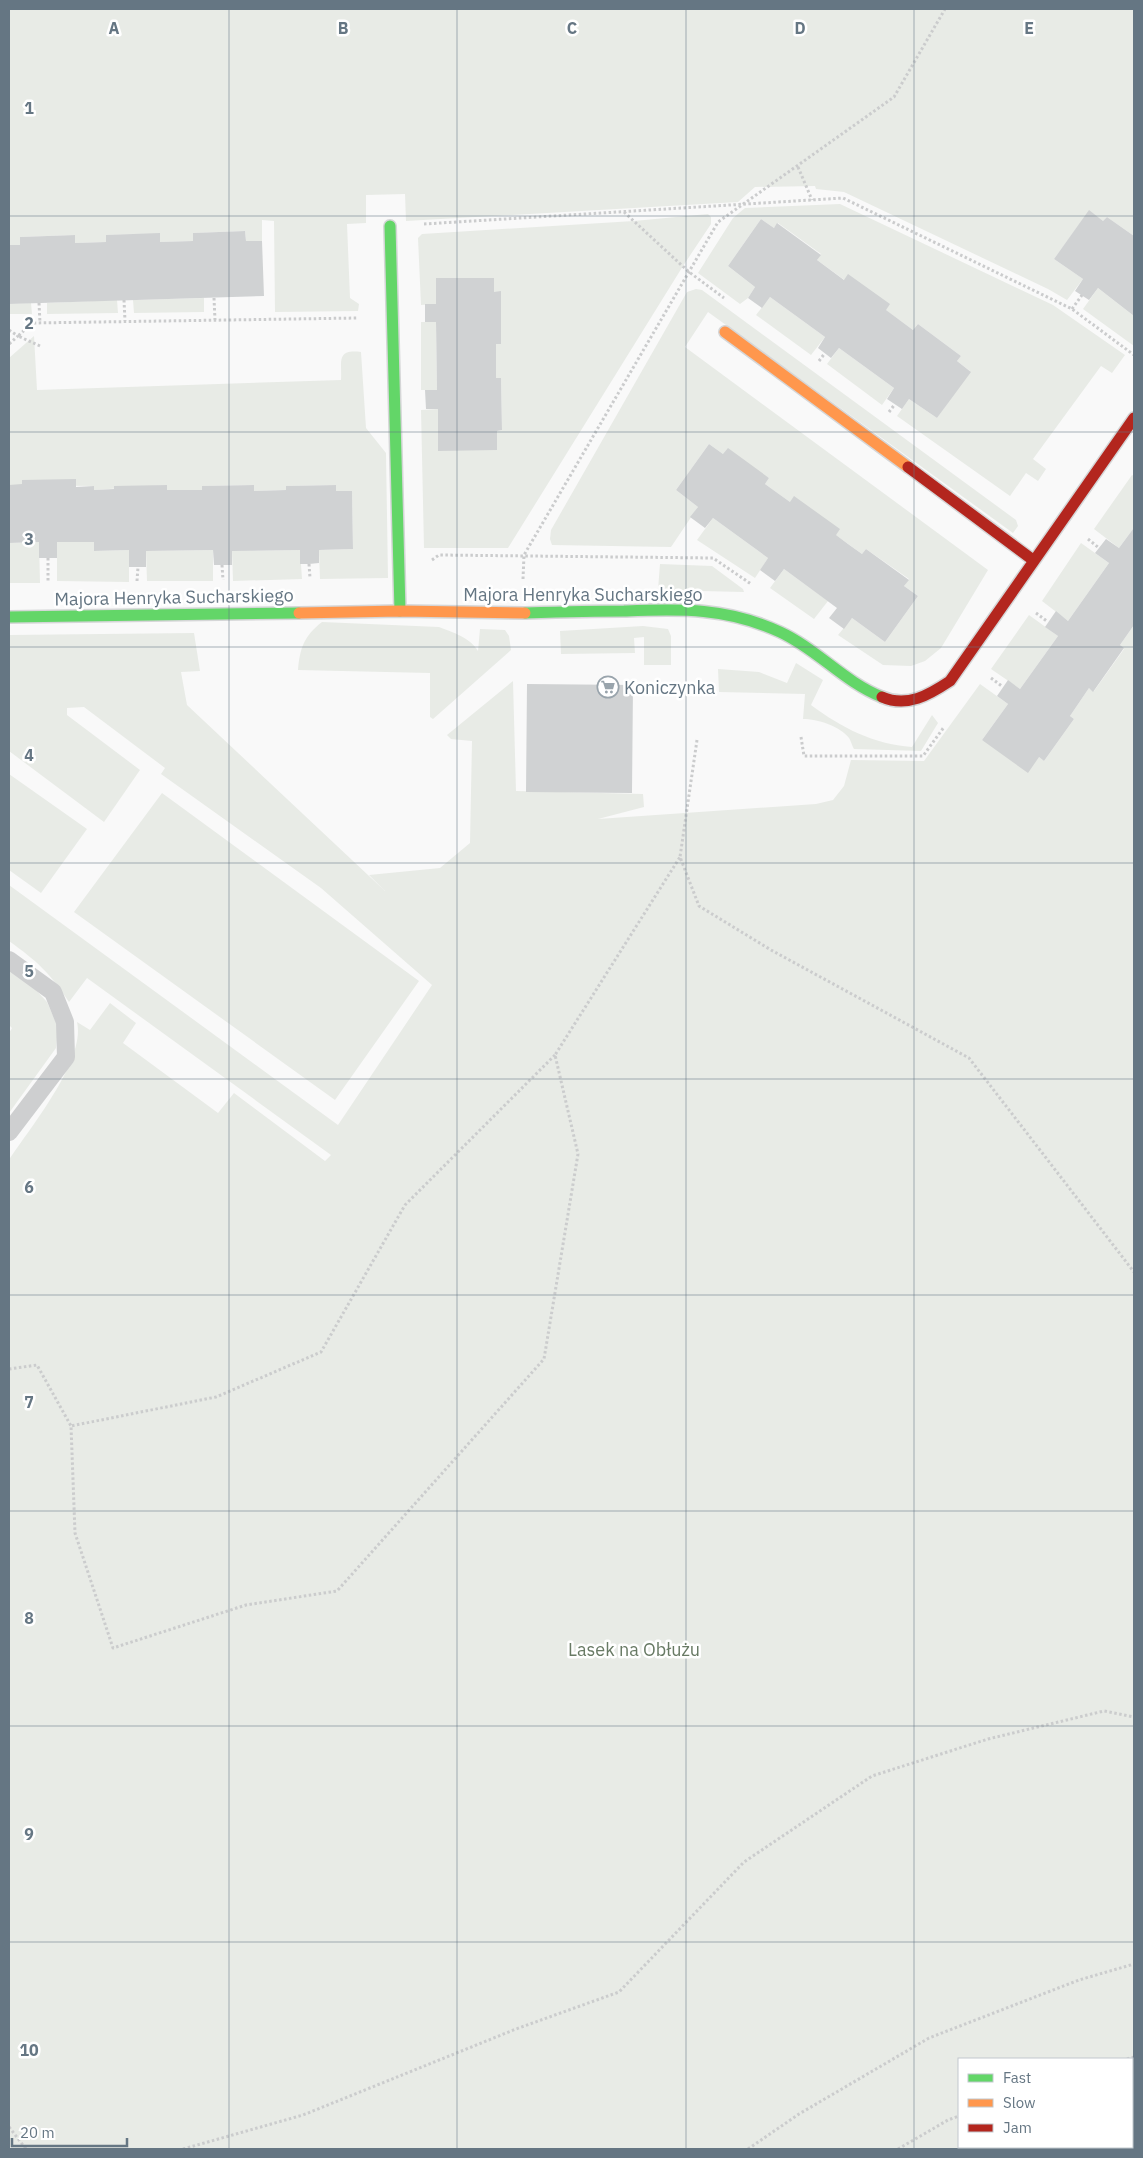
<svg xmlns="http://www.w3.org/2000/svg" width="1143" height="2158" viewBox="0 0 1143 2158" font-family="'IBM Plex Sans',sans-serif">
<rect width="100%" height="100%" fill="#f9f9f9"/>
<path fill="#e8ebe6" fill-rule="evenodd" d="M9,9h1125v227l-27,-19 -4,4 -14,-10 -35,48 29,20 -16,21 -19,-11 -204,-97 -28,-3 -1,-3 -60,1 -17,15 -332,19 -1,-27 -39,1v28l-19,1 3,74 9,6 -1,7 -83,1 -1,-91 -12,-1v21h-16l-1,-10 -52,2v8l-33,1v-8l-54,1v7l-31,1 -1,-8 -54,2v8h-11z
M840,204l213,101 72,50 -13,18 -11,-7 -68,93 13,10 -8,12 -12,-8 -16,23 -113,-80 12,-17 28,19 33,-47 -13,-10 4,-5 -43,-32 -5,6 -96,-70 4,-6 -43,-31 -4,5 -13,-9 -33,47 27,21 -7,11 -8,6 -42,-31 35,-55 12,-10z
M708,214l3,3v7l-28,42 -175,282h-84l-3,-138 17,-1 59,22 5,-1 -1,-52h-5v-34h5v-52h-7v-14h-58v26l-15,1 -3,-67 4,-4 212,-13z
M1098,288l36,28v30l-51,-37z
M696,289l6,1 314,230 2,6 -5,7 -305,-221 -23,35 303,223 -47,78 -16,13 -14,5 -28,-1 -45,-30 14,-17 33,24 33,-46 -14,-10 5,-7 -43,-30 -4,5 -97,-70 4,-6 -46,-24 -14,-10 -33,46 22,17 -27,40 -119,-2 -2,-6 1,-9 136,-238z
M770,297l55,40 -14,18 -55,-40z
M204,298v14l-70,1 -1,-13z
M117,300l1,13 -71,1v-11z
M31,303l1,11h-23v-10z
M421,322h15l1,68h-16z
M34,336l3,54 304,-10c1,-19 -5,-31 20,-28l5,76 20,25 2,125 -68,1 -1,-29 34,-1 -1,-58h-16v-6l-50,1v4l-32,1v-6l-52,1v4h-35v-5l-73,5v-4l-85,-1v-127z
M839,348l55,40 -12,17 -55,-41z
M1132,475l2,1v54l-1,-1 -14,19 -25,-19z
M713,518l55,40 -13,20 -58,-38z
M39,542l1,41h-31v-40z
M57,542h37v9l35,-1v32l-72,-1z
M1081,543l28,20 -41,58 -26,-20z
M213,550v31h-66l-1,-30z
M300,550l2,29 -69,2 -1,-30z
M660,564l52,2 31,23 1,3 -86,-2z
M784,569l44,32 -14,18 -44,-31z
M1029,615l29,21 -38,53 -29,-20z
M322,622l117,5c13,5 32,11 39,24l2,-22 25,1 4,6 2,14 -78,69 -3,-2v-44l-132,-3c2,-22 6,-34 24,-48z
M1134,625v1524h-1125v-989c21,-32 77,-100 68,-138l13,8 20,-27 26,20 -13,20 95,70 16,-20 91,68 6,-6 -244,-177 -18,24c-20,-30 -31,-40 -60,-61v-56l329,240 94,-140 -111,-97 -160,-114 4,-6 -81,-61 -17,1v7l73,55 -36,52 -95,-71v-116l185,-2 6,38 -19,1 6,33 198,186 -16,-16 71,-7 30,-25 2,-102 -21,-2 -4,-4 66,-54 3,110 127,3 1,13 -46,12 218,-15 17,-4 11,-14 7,-26 73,1 56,-77 28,20 -26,36 57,17 5,4 30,-42 -4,-3 19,-28 5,3 30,-42 -4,-4zM959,2059h173v88h-173z
M643,626l25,3 3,7v29h-27v-28l-10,1 1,15 -74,1 -1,-23z
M796,663l27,17 -12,25c31,23 62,39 101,42l20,-32 6,8 -17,28 -67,-2c-2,-3 -3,-8 -5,-11 -9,-12 -32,-19 -46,-19l2,-25 -86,-2 -1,-23 41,3 28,11z
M9,774l78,55 -46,64 -32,-23z
M162,793l257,188 -84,119 -261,-188z
M9,966l17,13 21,23 11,25 -2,21 -47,65v-80l3,-5 -3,-3z"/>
<path fill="#d0d2d3" d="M1089,210l14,11 4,-4 27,19v80l-36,-28 -9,12 -14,-9 8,-12 -29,-20z
M761,219l13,9 3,-5 44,32 -4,5 27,20 4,-6 42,30 -4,6 27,20 5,-6 43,32 -4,5 14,11 -34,46 -28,-19 -7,10 -15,-10 7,-11 -55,-40 -8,10 -13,-10 7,-11 -55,-40 -8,11 -14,-10 7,-11 -27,-21z
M245,231l1,10h16l2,55 -255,8v-59h11v-8l55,-2v8l31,-1v-7l54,-2v9l33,-1v-8z
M436,278h58v14l7,-1v53h-5v34h5l1,52 -5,1v19l-59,1v-42h-12l-1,-19h12l-1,-68h-11v-18h11z
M709,444l14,10 5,-6 41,30 -4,6 25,18 4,-6 46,33 -4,6 12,9 14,10 4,-5 43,31 -5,6 14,10 -33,46 -33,-24 -8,11 -15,-11 8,-10 -53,-39 -9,12 -15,-11 8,-12 -55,-40 -8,10 -15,-11 8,-10 -22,-17z
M76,479v8l18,-1v4l20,-1v-3l53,-1v5h35v-4l52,-1v6l32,-1v-4l50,-1v6h16l1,58 -34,1v13l-10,1h-9v-14l-68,1v14h-18l-1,-15 -67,1v16h-17v-17l-35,1v-9h-37v16h-18v-16l-30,1v-58l13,-1v-4z
M1133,529l1,96 -14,20 4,3 -31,44 -4,-4 -19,28 4,3 -30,42 -5,-4 -11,16 -46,-33 26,-36 -11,-8 11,-16 12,9 38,-53 -13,-9 11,-16 12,10 41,-58 -14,-10 11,-14 13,9z
M527,684l106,1 -1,108 -106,-1z"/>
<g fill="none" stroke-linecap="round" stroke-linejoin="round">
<g stroke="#d5d6d7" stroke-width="14">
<path id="fast" d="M390,226l10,385
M525,613c33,-1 66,-2 99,-2 56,-2 102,-4 156,21 37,17 64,50 102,65
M9,617l290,-4"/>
</g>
<g stroke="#d5d6d7" stroke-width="14">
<path id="slow" d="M725,332l183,135
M299,613l101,-2 125,2"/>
</g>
<g stroke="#d5d6d7" stroke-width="14">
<path id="jam" d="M908,467l125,93
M882,697c25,11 47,-2 68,-16l184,-263"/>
</g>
<path stroke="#cbcccd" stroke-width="3" stroke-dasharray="2.5 2.5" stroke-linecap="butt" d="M798,167l14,33
M624,212l65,60 35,26
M424,224l419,-26 229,111 62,46
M214,298l1,22
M124,300l1,21
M39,303l1,20
M1072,309l10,-14
M9,330l9,6 -9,8
M40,346l-22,-10 14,-13 326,-5
M819,361l6,-8
M889,412l6,-8
M1088,539l11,9
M48,558v24
M432,560l7,-5 274,3 38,26
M309,564l1,14
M222,565l1,15
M523,579l1,-24 194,-333 176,-125 51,-88
M137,581l1,-14
M1036,613l12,9
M991,678l12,9
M801,737l3,19h119l21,-29
M697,740l-17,117 19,49 72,44 198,108 165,214
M555,1055l-150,150 -84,147 -105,45 -145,29 4,107 38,115 133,-43 91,-14 207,-232 34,-205 -23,-99 125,-198
M9,1369l28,-4 34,61
M1127,2059l7,-2
M9,2127l17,22
M183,2149l120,-34 213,-86 103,-37 125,-130 128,-86 116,-37 116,-28 30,6
M748,2149l51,-35 130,-76 150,-58 55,-16
M898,2149l50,-29 11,-4"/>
<path stroke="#cecfd0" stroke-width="18" d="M9,960l44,32 12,30 1,35 -57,75"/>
<use href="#fast" stroke="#63d668" stroke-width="11"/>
<use href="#slow" stroke="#ff974d" stroke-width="11"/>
<use href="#jam" stroke="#b3261e" stroke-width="11"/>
</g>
<path fill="none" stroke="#657683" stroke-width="1" stroke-opacity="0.55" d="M229,9v2140M457,9v2140M686,9v2140M914,9v2140M9,216h1125M9,432h1125M9,647h1125M9,863h1125M9,1079h1125M9,1295h1125M9,1511h1125M9,1726h1125M9,1942h1125"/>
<defs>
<g id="supermarket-ring" transform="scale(1.125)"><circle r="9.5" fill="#fff" stroke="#99a4ac" stroke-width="1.5"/><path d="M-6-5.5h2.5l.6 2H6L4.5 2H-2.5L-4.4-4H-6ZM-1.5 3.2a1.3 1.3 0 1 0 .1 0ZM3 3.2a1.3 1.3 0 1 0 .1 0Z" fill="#99a4ac"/></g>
</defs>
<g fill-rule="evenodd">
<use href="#supermarket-ring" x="608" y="687"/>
</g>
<g text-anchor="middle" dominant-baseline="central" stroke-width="5" stroke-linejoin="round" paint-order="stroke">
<g font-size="18" fill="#657683" stroke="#fff">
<text x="583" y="594">Majora Henryka Sucharskiego</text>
<text transform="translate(174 597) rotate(-1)">Majora Henryka Sucharskiego</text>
</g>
<g font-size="18" fill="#657683" stroke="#fff" text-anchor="start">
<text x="624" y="687">Koniczynka</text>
</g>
<g font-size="18" fill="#687a64" stroke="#fff">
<text x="634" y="1649">Lasek na Obłużu</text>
</g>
</g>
<g font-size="16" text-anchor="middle" font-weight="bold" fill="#657683" stroke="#fff" stroke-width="5" stroke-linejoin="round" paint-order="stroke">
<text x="114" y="34">A</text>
<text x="343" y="34">B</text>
<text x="572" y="34">C</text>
<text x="800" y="34">D</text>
<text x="1029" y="34">E</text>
<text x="29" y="114">1</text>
<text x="29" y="329">2</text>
<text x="29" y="545">3</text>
<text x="29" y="761">4</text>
<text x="29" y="977">5</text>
<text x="29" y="1193">6</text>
<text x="29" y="1408">7</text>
<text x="29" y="1624">8</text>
<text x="29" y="1840">9</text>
<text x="29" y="2056">10</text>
</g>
<rect width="1143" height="2158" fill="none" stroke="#657683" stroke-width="20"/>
<rect x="958" y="2058" width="175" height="90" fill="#ffffff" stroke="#c1c8cd"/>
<rect x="968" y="2074" width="25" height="8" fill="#63d668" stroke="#c1c8cd"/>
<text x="1003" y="2083" font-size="15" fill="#657683">Fast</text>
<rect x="968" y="2099" width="25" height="8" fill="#ff974d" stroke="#c1c8cd"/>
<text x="1003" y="2108" font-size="15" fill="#657683">Slow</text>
<rect x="968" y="2124" width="25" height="8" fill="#b3261e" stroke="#c1c8cd"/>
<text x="1003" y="2133" font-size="15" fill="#657683">Jam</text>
<path d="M12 2138v8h115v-8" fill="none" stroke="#657683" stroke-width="2.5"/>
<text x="20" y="2138" font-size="15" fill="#657683" stroke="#ffffff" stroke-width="4" paint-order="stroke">20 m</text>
</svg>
